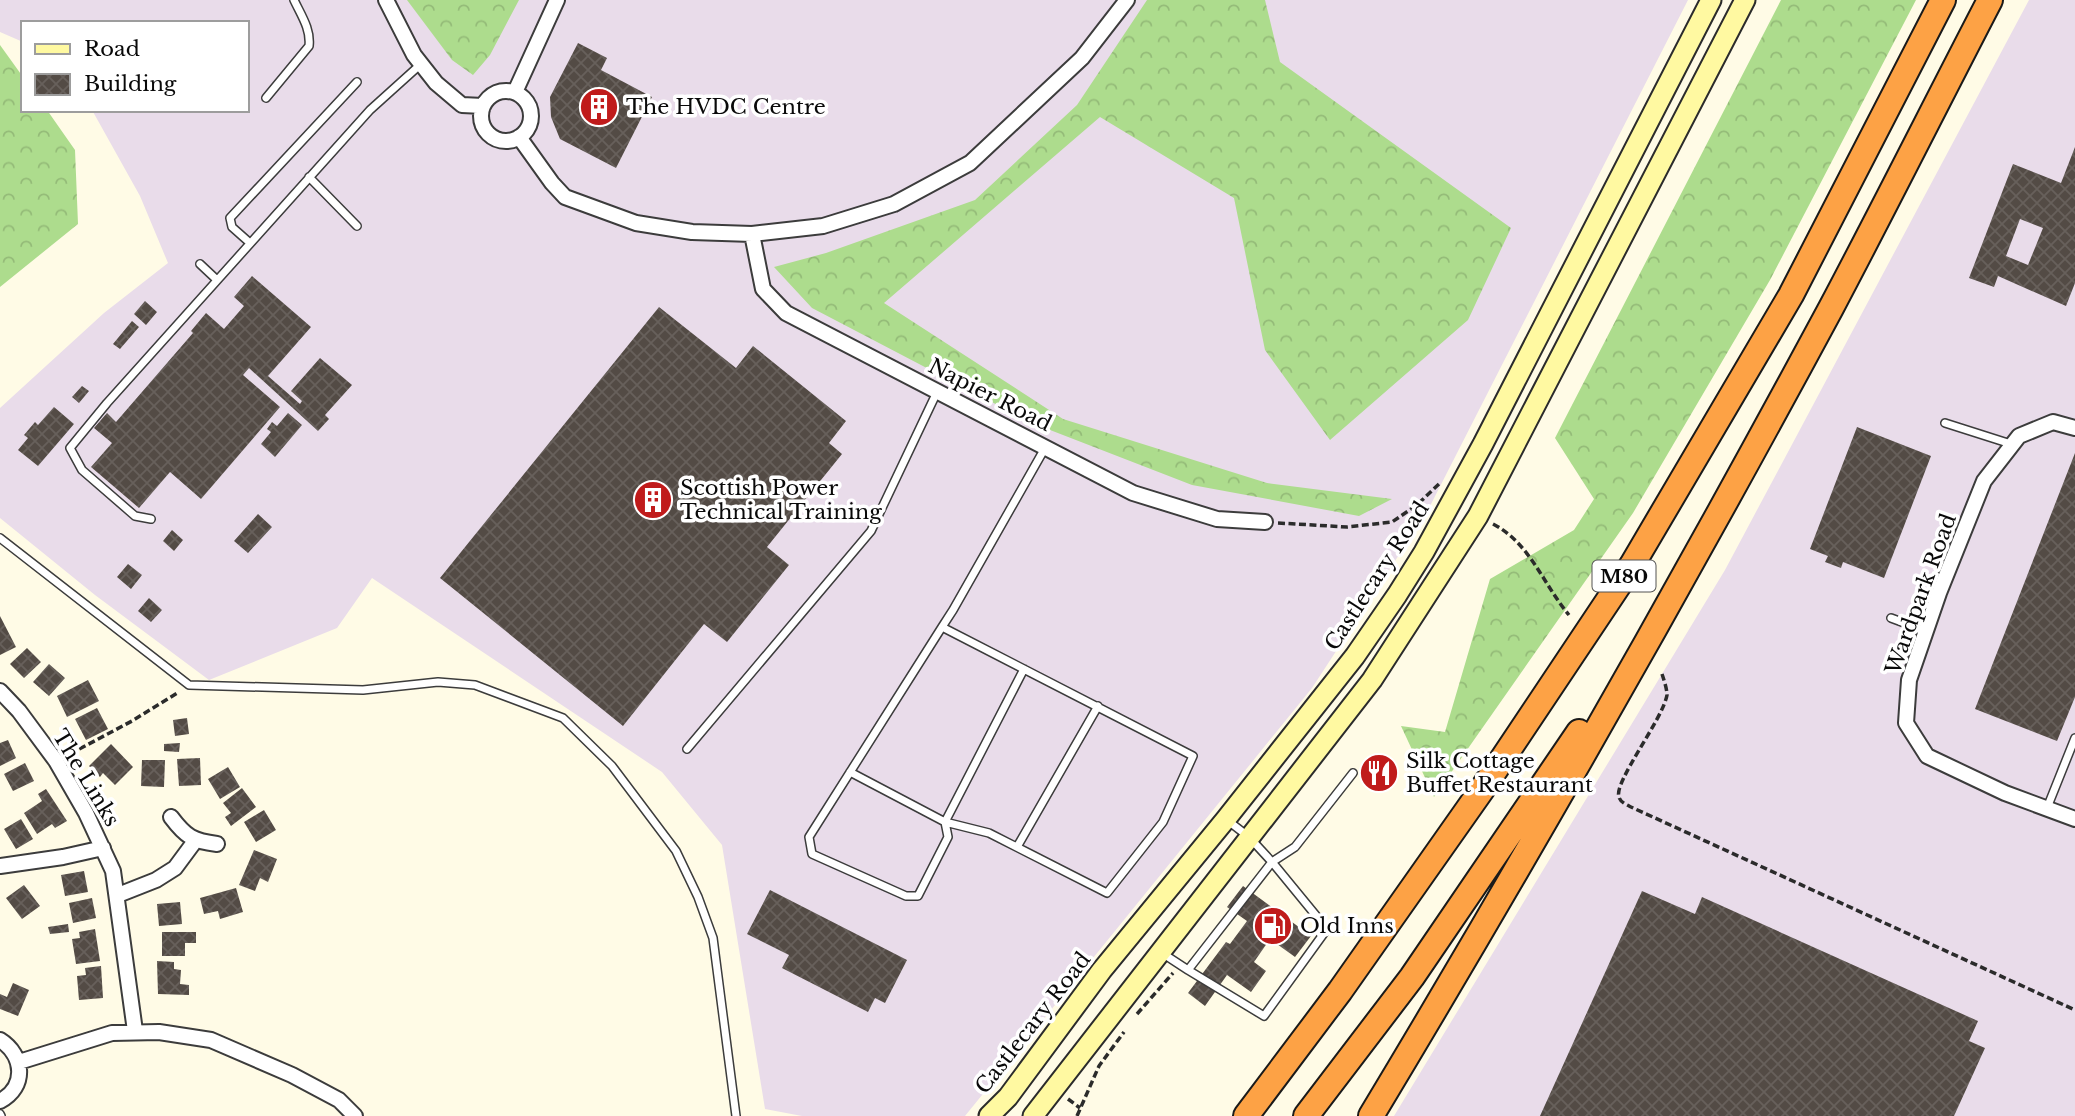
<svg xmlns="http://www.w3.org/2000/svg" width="2075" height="1116" viewBox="0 0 2075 1116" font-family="'Libre Baskerville',serif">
<defs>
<pattern id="forest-crowns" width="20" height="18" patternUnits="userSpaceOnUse" patternTransform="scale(1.75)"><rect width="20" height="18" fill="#addc8d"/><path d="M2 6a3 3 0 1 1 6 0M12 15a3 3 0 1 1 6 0" fill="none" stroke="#94bb78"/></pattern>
<pattern id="building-cross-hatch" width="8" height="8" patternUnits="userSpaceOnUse" patternTransform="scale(1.75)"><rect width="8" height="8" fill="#534b45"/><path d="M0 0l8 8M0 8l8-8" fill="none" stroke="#67605b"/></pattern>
</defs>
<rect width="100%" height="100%" fill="#fffbe6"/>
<path fill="#e9dcea" d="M0,0h1688l-261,512 -115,176 -347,428h-163l-37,-7 -43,-264 -60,-73 -290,-194 -35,50 -128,52 -114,-85 -95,-77v-110l104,-95 64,-50 -28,-67 -48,-86h155v-87h-224v19l-23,-10z
M2029,0h46v1116h-681l331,-546z"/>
<path fill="url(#forest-crowns)" d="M407,0h112l-29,55 -17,20 -21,-15z
M1147,0h118l15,62 231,166 -43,92 -138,120 -65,-90 -31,-152 -134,-81 -216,186 179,116 204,64 125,16 -33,17 -167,-31 -160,-62 -220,-115 -38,-41 52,-14 149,-53 102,-95z
M1781,0h135l-146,280 -137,233 -199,284 -33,-71 44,6 45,-153 84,-49 20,-31 -39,-61z
M0,45l23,32v33h24l28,40 3,74 -78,63z"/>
<path fill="url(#building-cross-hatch)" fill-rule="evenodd" d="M578,43l29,15 -6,12 51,27 -36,71 -56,-29 -9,-22 -1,-20z
M2075,147v136l-9,23 -68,-30 -4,11 -25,-9 44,-114 48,19zM2020,219l23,9 -15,37 -22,-9z
M252,276l59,51 -43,49 32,28 2,-3 -11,-10 29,-33 32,27 -27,30 4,4 -11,12 -69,-63 -6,7 37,32 -79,92 -31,-27 -31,36 -48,-41 21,-24 -18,-15 13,-15 9,9 77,-89 -2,-2 15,-18 18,16 20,-23 -10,-9z
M145,301l12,11 -11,13 -12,-11z
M659,307l77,61 17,-22 93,75 -17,22 13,11 -75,93 22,18 -62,77 -23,-18 -81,102 -183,-148z
M132,321l7,6 -19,22 -7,-5z
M82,386l7,5 -10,12 -7,-6z
M54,407l20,17 -36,42 -20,-16 10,-12 -4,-3 11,-13 3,3z
M288,413l14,12 -27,32 -14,-13 10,-12 -4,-3 5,-7 5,4z
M1857,427l74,29 -47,122 -41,-16 -2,6 -16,-6 3,-6 -18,-7z
M2075,453v244l-18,44 -82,-32z
M258,514l14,13 -24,26 -14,-12z
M172,530l11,10 -9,11 -11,-10z
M128,564l14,11 -11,14 -14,-12z
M149,598l13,12 -11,12 -13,-11z
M0,616l16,31 -16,8z
M27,648l14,14 -17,16 -14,-14z
M49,664l16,14 -16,18 -16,-14z
M88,680l11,21 -32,16 -10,-21z
M97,708l11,21 -22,11 -11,-21z
M187,718l2,16 -14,2 -2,-16z
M8,740l8,18 -16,8v-23z
M180,743l-1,9 -15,-1v-7z
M111,744l22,23 -18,18 -12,-12 -3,4 -11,-11z
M200,758l1,27 -22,1 -2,-27z
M142,760h23l-1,27 -23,-1z
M25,763l9,18 -21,10 -9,-17z
M228,767l12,20 -20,12 -12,-20z
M242,788l14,19 -25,19 -6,-9 6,-4 -8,-10z
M46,789l21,32 -12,7 -3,-4 -15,10 -13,-21 18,-12 -4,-7z
M264,810l12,20 -20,12 -12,-20z
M21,819l12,20 -17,10 -12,-20z
M254,850l23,9 -9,23 -8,-4 -5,13 -16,-6z
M84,871l4,21 -23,4 -4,-21z
M24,885l16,21 -18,13 -16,-21z
M1243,886l68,50 -16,21 -25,-18 -16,23 12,9 -15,21 -24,-17 -22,31 -17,-13 38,-51 4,2 17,-23 -20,-14z
M236,888l7,24 -23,7 -2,-8 -14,3 -4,-16z
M770,890l137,70 -22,43 -10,-5 -7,14 -86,-44 7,-13 -42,-21z
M1642,891l53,23 7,-17 276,124 -9,20 16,7 -31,68h-414z
M92,898l4,20 -23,5 -4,-20z
M180,902l2,22 -23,2 -2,-22z
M68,924l1,8 -19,2 -2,-7z
M95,929l5,32 -24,3 -4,-25 8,-1 -1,-6z
M162,932h34v11h-11v13h-23z
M157,961l17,1v7l7,1 -1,14 9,1v10l-31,-1z
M101,966l2,32 -24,2 -2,-24 9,-1 -1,-7z
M13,983l16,7 -11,26 -18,-7v-15l7,3z"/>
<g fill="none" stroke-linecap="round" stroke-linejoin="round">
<g stroke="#3c3c3c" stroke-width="10">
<path id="service" d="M266,98l43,-52c2,-17 -8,-31 -15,-46
M309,177l48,49
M250,243l-18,-16 -2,-9 127,-136
M200,264l17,16
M1945,423l66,21
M151,519l-16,-3 -53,-46 -12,-22 37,-45 263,-293 51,-46
M0,538l189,147 174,5 75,-8 37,3 88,33 49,48 64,85 22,46 15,41 23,178
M1891,618l35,13
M942,627l251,129 -30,66 -56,71 -118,-60 -44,-11 79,-153
M687,749l184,-218 66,-139
M850,772l95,50 3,15 -30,59h-12l-94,-42 -3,-17 133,-210 11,-17 92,-162
M2047,808l28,-70
M1017,847l81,-141
M1162,953l26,17 84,-108 -23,-25 -22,-17
M1188,970l76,46 63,-87 -55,-67 23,-15 58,-74
M0,1114l1,2"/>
</g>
<g stroke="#3c3c3c" stroke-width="18">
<path id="minor" d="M386,0l28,55 22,28 26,22 21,1
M481 116a25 25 0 1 1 50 0a25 25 0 1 1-50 0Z
M515,92l42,-92
M519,137l33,46 13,14 71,26 56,9 60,2 71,-8 71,-22 76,-41 112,-105 45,-58
M752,234l11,55 23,24 347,180 84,26 48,3
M2075,428l-22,-6 -34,14 -35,45 -45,112 -30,87 -3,43 21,33 78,37 70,26
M0,691l19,20 37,50 30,52 27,58 22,160
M171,817c15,20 22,24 46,27
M0,866l63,-9 40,-9
M118,895l38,-15 19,-12 20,-27
M0,1040c24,15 27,47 0,61
M19,1062l93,-29 47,-1 52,8 81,35 47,25 16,16"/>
</g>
<g stroke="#2b2b2b" stroke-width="23">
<path id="secondary" d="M989,1116l19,-19 94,-127 124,-151 129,-163 42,-61 27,-43 59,-108 228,-444
M1033,1116l339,-436 106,-164 267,-516"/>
</g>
<g stroke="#1a1a1a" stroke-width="28">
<path id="motorway" d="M1246,1116l94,-125 143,-203 149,-223 159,-270 152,-295
M1306,1116l106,-139 167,-245
M1371,1116c160,-266 313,-535 460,-808 54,-102 106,-206 159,-308"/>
</g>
<path stroke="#2b2b2b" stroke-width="3.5" stroke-dasharray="7 3.5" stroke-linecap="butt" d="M1278,523l69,4 45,-5 25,-17 24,-23
M1493,524c37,19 50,60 76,91
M1662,674c2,6 5,15 5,21 -4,24 -54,88 -48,102 1,5 8,8 12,10l444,203
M70,754l62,-33 47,-29
M1137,1014l36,-41
M1068,1099l12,9
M1077,1116l22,-50 25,-34"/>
<use href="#service" stroke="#fff" stroke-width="7"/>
<use href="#minor" stroke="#fff" stroke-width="14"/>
<use href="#secondary" stroke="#fff9a1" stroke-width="19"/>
<use href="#motorway" stroke="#fda245" stroke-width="24"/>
</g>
<defs>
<g id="building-disc" transform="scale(2.0125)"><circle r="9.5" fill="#c01b1b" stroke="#fff"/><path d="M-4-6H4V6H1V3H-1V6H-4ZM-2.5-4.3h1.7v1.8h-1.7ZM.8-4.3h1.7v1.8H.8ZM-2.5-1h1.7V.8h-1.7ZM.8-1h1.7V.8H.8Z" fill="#fff"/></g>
<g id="restaurant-disc" transform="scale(2.0125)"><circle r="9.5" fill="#c01b1b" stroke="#fff"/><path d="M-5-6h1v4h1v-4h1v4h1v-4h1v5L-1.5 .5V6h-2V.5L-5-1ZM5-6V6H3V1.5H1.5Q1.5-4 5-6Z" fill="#fff"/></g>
<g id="fuel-disc" transform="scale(2.0125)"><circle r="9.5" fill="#c01b1b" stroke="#fff"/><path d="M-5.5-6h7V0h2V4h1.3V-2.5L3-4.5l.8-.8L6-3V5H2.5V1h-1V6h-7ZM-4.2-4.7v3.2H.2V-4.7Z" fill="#fff"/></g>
</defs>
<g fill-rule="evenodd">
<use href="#building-disc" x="599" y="107"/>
<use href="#building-disc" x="653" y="500"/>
<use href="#restaurant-disc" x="1379" y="773"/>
<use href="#fuel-disc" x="1273" y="926"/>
</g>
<g text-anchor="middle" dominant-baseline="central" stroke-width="7" stroke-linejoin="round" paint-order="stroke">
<rect fill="#fff" stroke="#535353" stroke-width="2" x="1592.5" y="560.5" width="63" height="31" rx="5"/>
<g font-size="19" font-weight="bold" fill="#090909">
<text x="1624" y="576">M80</text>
</g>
<g font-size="21" fill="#090909" stroke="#fff" text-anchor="start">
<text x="626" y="107">The HVDC Centre</text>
<text x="680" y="488">Scottish Power<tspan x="680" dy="24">Technical Training</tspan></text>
<text x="1406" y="761">Silk Cottage<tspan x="1406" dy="24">Buffet Restaurant</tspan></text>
<text x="1300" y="926">Old Inns</text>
</g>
<g font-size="21" fill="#090909" stroke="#fff">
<text transform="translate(990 395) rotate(27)">Napier Road</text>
<text transform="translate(1377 576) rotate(-57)">Castlecary Road</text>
<text transform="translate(1921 594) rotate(-70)">Wardpark Road</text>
<text transform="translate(86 778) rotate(59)">The Links</text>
<text transform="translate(1033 1023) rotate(-52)">Castlecary Road</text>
</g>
</g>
<rect x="21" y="21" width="228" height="91" fill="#ffffff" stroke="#9d9d9d" stroke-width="2"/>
<rect x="35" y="44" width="35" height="10" fill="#fff9a1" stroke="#9d9d9d" stroke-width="2"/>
<text x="84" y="56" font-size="21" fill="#090909">Road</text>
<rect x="35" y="74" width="35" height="21" fill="url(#building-cross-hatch)" stroke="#9d9d9d" stroke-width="2"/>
<text x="84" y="91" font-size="21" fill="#090909">Building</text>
</svg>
